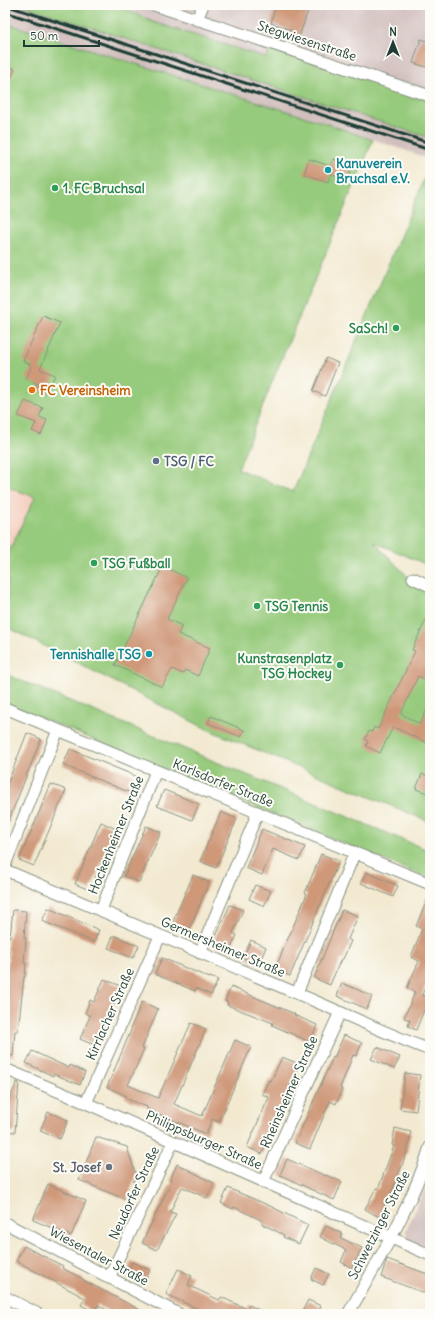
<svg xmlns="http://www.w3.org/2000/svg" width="435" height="1319" viewBox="0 0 435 1319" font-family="Delius,sans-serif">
<rect width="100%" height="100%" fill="#fdfcf7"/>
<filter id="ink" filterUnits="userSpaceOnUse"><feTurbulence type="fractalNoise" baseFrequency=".025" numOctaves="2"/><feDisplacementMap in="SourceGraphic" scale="8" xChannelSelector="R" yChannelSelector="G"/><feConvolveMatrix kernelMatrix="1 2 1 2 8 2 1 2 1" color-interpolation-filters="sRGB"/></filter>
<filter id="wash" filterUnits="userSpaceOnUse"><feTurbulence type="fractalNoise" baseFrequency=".012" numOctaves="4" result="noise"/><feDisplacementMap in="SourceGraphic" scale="16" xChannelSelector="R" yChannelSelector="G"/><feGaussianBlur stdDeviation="0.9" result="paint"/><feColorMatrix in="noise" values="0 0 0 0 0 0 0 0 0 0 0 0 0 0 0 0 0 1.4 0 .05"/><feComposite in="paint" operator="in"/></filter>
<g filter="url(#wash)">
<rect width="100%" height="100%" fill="#f2e9d0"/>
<path fill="#f5d2c3" d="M5,486l30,11 -30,63z"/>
<path fill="#d1bfbd" d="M5,5h17l408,133v21l-108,-37 -317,-99z
M116,5h314v93l-159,-49 -5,9 -113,-36z
M430,1174v75l-22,-10 -2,-8z"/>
<path fill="#96ca7b" stroke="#5a8458" d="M22,5h94l37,17 113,36 5,-9 159,51v38z
M5,23l317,99 51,18 -103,247 -32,82 55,23 137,-327v401l-56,-24 42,43 14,6v231l-221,-92 -204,-104v-28l3,-16 -3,-8v-14l30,-63 -30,-11z
M5,674l425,177v28l-425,-176z"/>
<g id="blocks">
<path fill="#cf9879" d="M276,5h34l-11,32 -10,-3 2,-4 -20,-7z
M421,39l9,3v26l-17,-5z
M5,65l10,4 -10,23z
M309,159l21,7 3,-7 19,7 -4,14 -18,-6 -2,8 -24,-8z
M43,316l17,7 -20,46 15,6 -8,18 -9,-3 2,-5 -14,-6 6,-14 -9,-4z
M326,358l12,5 -13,33 -12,-5z
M25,401l18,7 -4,9 8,3 -6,15 -9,-4 4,-8 -18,-7z
M163,566l24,12 -20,41 15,7 -4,8 32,14 -12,28 -13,-6 -2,4 -11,-5 -10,18 -47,-22z
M430,611v71l-12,-6 -17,38 19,10 10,-21v41l-37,-17 -13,26 -14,-7 2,-5 -3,-2 4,-8 3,1 2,-5 4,2 37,-78 -3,-1z
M211,716l33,14 -3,7 -33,-14z
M27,733l14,6 -36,91v-40z
M70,749l68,28 -7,16 -68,-28z
M422,774l8,3v17l-14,-5z
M51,784l15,6 -32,76 -15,-6z
M164,790l35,14 -7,16 -35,-14z
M221,812l16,7 -21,49 -16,-7z
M101,822l15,7 -26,61 -15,-6z
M146,826l15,6 -22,50 -15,-6z
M262,829l43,18 -6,13 -26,-11 -11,26 -16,-7z
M321,854l18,7 -49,115 -15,-7 32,-75 -2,-1z
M366,872l32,14 -5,11 -32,-14z
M193,875l16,7 -21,51 -17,-7z
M255,885l16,6 -7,15 -15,-7z
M430,893v61l-4,10 4,2v10l-8,19 7,3 -13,32 -8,-4 2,-6 -6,-2 11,-26 -8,-4 12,-27 -8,-4 11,-28 -6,-3z
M230,905l13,5 -10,23 4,2 -8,17 -17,-7z
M48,908l51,22 -5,12 -52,-21z
M13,910l13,1 -2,27h2l-2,25h2l-1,14h-1l-6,54h-3l-2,25 -8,-1v-67l4,-38h-2l1,-14 2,1z
M342,910l16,6 -10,23 3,2 -8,18h-2l-11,26 -16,-7z
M113,936h3l23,10 -6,12 -25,-10z
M251,940l15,7 -7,17 -16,-6z
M162,958l48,20v-1l8,3 -7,15 -15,-7 -1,3 -40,-17z
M104,979l17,7 -25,60 -16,-7 10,-23 -5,-3 5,-13 4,2z
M342,983l30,13 -5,13 -30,-13z
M231,987l64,27 -1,1 23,10 -7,17 -38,-17 1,-2 -46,-18 1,-3 -3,-1z
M142,1002l16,7 -16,39 2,1 -16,36 30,13 33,-75 15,6 -32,75 28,12 33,-76 16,7 -32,75 -7,-3 -6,15 -59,-25v-2l-22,-9 1,-2 -19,-9 25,-59 -1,-1z
M344,1035l18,8 -6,13 -3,-1 -13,33 2,1 -6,15 -6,-3 -20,48 -15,-6 38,-86 1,1z
M377,1047l23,10 -6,12 -23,-10z
M32,1051l37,17 1,-3 15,7 -5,13 -26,-11 -1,2 -27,-13z
M282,1057l17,7 -10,25h1l-28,65 -15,-7 22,-50 -7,-3 7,-14 2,1z
M405,1073l15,2 -4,36 -16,-2z
M17,1082l2,1 -4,49 -10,-1v-22z
M48,1112l20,8 -8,19 -20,-8z
M395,1128l16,4 -4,20 -14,37 -14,28 -14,-8 11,-21 2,1 16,-43 -2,-1z
M96,1137l31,10 9,28 -9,25 -48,-20z
M287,1159l39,17v-1l16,7 -8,18 -54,-25z
M177,1164l37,19 -7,15 -25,-11 -12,25 6,2 -19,36 -15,-7 22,-46 8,-16 -2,-1z
M48,1184l38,17 -15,35 -38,-16z
M228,1188l42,18 38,19 -9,19 -16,-7 1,-2 -22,-11 1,-3 -29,-14 -1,2 -12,-6z
M326,1226l17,8 -2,4 21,10 -10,20 -11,-6 5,-12 -26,-13z
M24,1246l39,20 -1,2 21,11v1l65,34h-34l-16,-9 -4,7 -13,-7 4,-7 -69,-37z
M387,1259l43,16v20l-49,-18z
M132,1262l18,8 -6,13 -18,-8z
M316,1268l13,6 -6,11 -12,-6z
M178,1269l14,7 -4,9 31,15 2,-3 26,12 2,-4 19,9h-60l-42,-20z
M308,1300l13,6 -3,8h-17z"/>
</g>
</g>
<g filter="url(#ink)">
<use href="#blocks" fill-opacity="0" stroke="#889382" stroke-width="1"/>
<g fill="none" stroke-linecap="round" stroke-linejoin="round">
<g stroke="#889382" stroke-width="13">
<path id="minor" d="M154,5l276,91
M197,20l6,-15
M413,578l17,8
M5,708l425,176
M5,865l53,-135
M5,870c97,41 194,82 291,123 45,19 88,40 134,57
M101,910l55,-139
M200,953l58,-141
M297,993l58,-141
M5,1069l81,34 344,152
M86,1103l74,-167
M263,1182l77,-170
M5,1223l174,91
M109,1278l64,-136
M5,1297l33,17
M348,1314c30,-53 64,-108 82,-167"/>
</g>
<use href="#minor" stroke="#fff" stroke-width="11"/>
<path stroke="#1f3d34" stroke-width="3" d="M5,5l425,138
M5,12l425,138"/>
</g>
</g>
<g fill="#0f9aa8" stroke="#fdfcf7" stroke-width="1.5">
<circle cx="328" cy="170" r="4"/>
<circle cx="149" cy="654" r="4"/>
</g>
<g fill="#2e9e5b" stroke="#fdfcf7" stroke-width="1.5">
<circle cx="55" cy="188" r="4"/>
<circle cx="396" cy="328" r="4"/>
<circle cx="94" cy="563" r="4"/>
<circle cx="257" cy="606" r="4"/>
<circle cx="340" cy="665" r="4"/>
</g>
<circle fill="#e8710a" stroke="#fdfcf7" stroke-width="1.5" cx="32" cy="390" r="4"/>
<circle fill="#5c6f8a" stroke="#fdfcf7" stroke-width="1.5" cx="156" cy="461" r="4"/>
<circle fill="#6b7280" stroke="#fdfcf7" stroke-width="1.5" cx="109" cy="1167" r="4"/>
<g text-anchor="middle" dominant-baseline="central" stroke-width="4" stroke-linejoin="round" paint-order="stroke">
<g font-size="13" fill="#1f3d34" stroke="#fdfcf7">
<text transform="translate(307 41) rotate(18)">Stegwiesenstraße</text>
<text transform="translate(223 783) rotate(22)">Karlsdorfer Straße</text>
<text transform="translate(116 835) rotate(-68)">Hockenheimer Straße</text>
<text transform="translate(223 947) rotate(23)">Germersheimer Straße</text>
<text transform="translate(110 1014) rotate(-66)">Kirrlacher Straße</text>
<text transform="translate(289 1092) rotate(-66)">Rheinsheimer Straße</text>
<text transform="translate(204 1140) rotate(24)">Philippsburger Straße</text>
<text transform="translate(134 1193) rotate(-65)">Neudorfer Straße</text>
<text transform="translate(379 1225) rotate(-63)">Schwetzinger Straße</text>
<text transform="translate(99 1256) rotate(28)">Wiesentaler Straße</text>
</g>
<g font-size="13" font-weight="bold" fill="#0d838f" stroke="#fdfcf7" text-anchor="start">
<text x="336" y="163">Kanuverein<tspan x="336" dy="15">Bruchsal e.V.</tspan></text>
<text x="141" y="654" text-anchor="end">Tennishalle TSG</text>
</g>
<g font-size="13" font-weight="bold" fill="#27864d" stroke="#fdfcf7" text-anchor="start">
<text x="63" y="188">1. FC Bruchsal</text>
<text x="388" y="328" text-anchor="end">SaSch!</text>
<text x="102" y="563">TSG Fußball</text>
<text x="265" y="606">TSG Tennis</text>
<text x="332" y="658" text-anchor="end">Kunstrasenplatz<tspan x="332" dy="15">TSG Hockey</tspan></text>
</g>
<g font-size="13" font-weight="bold" fill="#c56008" stroke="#fdfcf7" text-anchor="start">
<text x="40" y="390">FC Vereinsheim</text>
</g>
<g font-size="13" font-weight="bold" fill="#4e5e75" stroke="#fdfcf7" text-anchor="start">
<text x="164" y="461">TSG / FC</text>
</g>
<g font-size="13" font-weight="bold" fill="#5b616d" stroke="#fdfcf7" text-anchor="end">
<text x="101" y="1167">St. Josef</text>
</g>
</g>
<rect width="435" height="1319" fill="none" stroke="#fdfcf7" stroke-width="20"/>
<g transform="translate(393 42)" stroke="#fdfcf7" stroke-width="3" paint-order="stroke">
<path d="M0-3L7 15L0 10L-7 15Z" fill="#1f3d34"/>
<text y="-6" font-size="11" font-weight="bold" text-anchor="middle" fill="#1f3d34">N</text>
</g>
<path d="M24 40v6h75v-6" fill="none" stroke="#1f3d34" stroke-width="2"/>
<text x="30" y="40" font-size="12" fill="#1f3d34" stroke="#fdfcf7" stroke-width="3" paint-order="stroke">50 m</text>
</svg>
